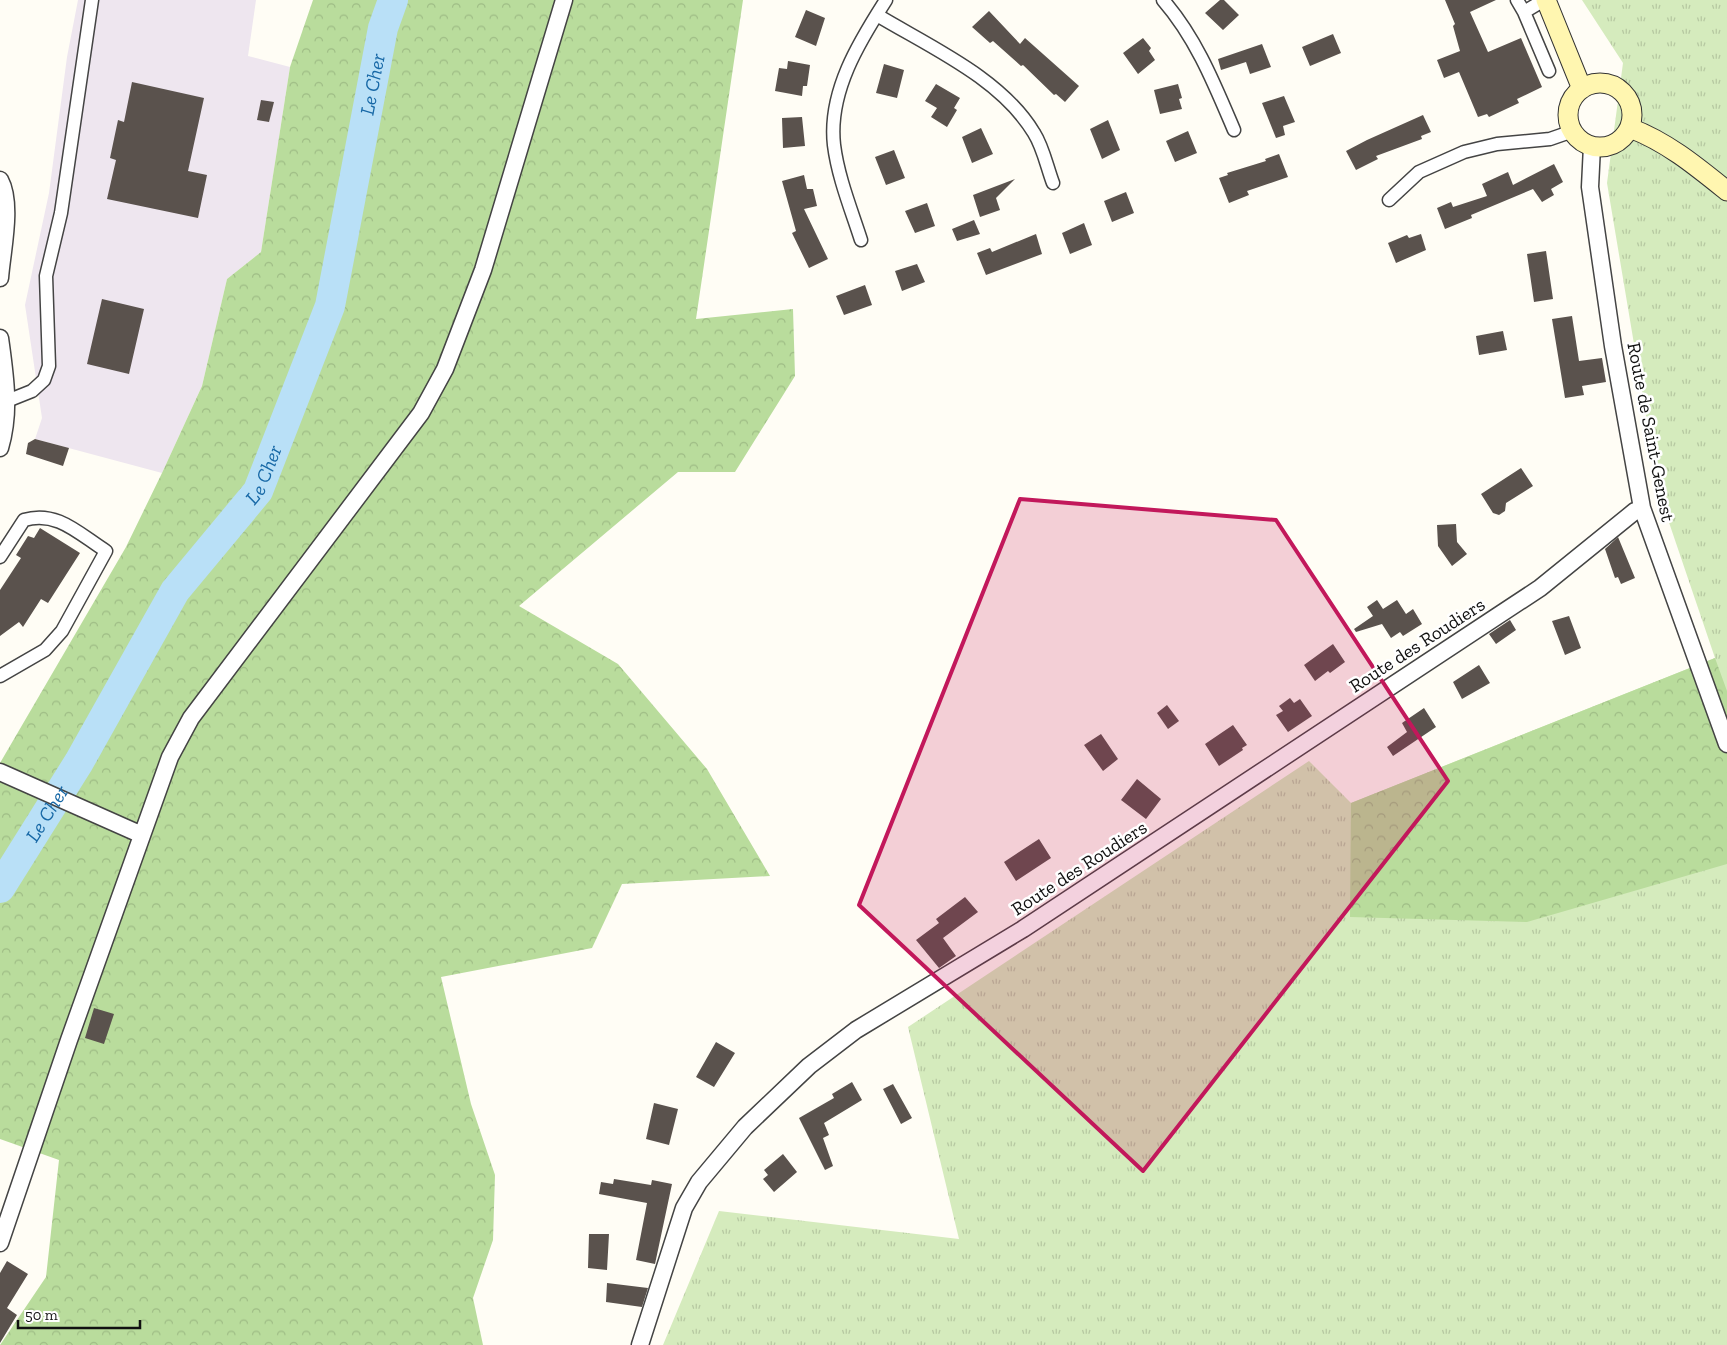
<svg xmlns="http://www.w3.org/2000/svg" width="1727" height="1345" viewBox="0 0 1727 1345" font-family="'Zilla Slab',serif">
<defs>
<pattern id="grass-tufts" width="24" height="20" patternUnits="userSpaceOnUse" patternTransform="scale(1.25)"><rect width="24" height="20" fill="#d5ebbd"/><path d="M3 7l-1-3M5 7V3M7 7l1-3M15 17l-1-3M17 17v-4M19 17l1-3" fill="none" stroke="#b6c8a1"/></pattern>
<pattern id="forest-crowns" width="20" height="18" patternUnits="userSpaceOnUse" patternTransform="scale(1.25)"><rect width="20" height="18" fill="#b9dc9c"/><path d="M2 6a3 3 0 1 1 6 0M12 15a3 3 0 1 1 6 0" fill="none" stroke="#9ebc85"/></pattern>
</defs>
<rect width="100%" height="100%" fill="#fffdf5"/>
<path fill="#eee6ef" d="M78,0h178l-8,56 42,11 -29,185 -34,27 -25,107 -40,87 -127,-34 7,-21 -17,-113 24,-112 18,-136z"/>
<path fill="url(#grass-tufts)" d="M1582,0h145v1345h-1064l56,-134 240,28 -51,-212 401,-266 42,42 364,-145 -56,-165 -52,-310 16,-120z"/>
<path fill="url(#forest-crowns)" d="M313,0h430l-47,319 97,-10 2,67 -60,96h-57l-159,134 99,58 89,105 63,107 -148,8 -30,64 -151,29 30,127 24,71 -2,65 -20,58 10,47h-483l46,-68 13,-117 -59,-21v-376l126,-216 36,-74 40,-87 25,-107 34,-27 29,-185z
M1715,658l12,33v173l-200,58 -177,-5 1,-114z"/>
<g fill="none" stroke-linecap="round" stroke-linejoin="round">
<path stroke="#b9e0f7" stroke-width="30" id="s1" d="M0,888l79,-126 96,-171 83,-100 72,-185 53,-278 10,-28"/>
</g>
<path fill="#5a524d" d="M1220,0h4l15,15 -16,15 -18,-17z
M1445,0h51l-26,12 18,40 33,-14 21,49 -25,12 2,4 -30,14 -2,-3 -9,3 -19,-45 -15,6 -7,-18 23,-9 -7,-25 2,-2z
M806,10l19,8 -9,28 -21,-9z
M989,11l31,33 5,-6 54,48 -14,16 -9,-8 -2,1 -31,-30 -2,1 -28,-25 -3,2 -18,-16z
M1333,34l8,19 -31,13 -8,-19z
M1143,38l8,10 -2,3 6,9 -17,14 -15,-21z
M1262,44l9,23 -21,7 -4,-12 -25,8 -3,-11z
M788,61l22,4 -3,21h-4l-1,10 -27,-5 4,-23 8,1z
M884,64l20,6 -7,28 -21,-5z
M132,82l72,16 -16,73 19,4 -9,43 -91,-19 9,-39 -6,-2 8,-38 6,2z
M936,84l24,14 -6,10 3,2 -10,17 -16,-10 6,-9 -12,-7z
M1178,84l4,14 -3,1 3,10 -22,5 -6,-24z
M1284,96l11,26 -12,4 2,9 -9,3 -14,-35z
M261,100l13,2 -5,20 -12,-2z
M1423,115l8,17 -10,4 1,3 -46,17 2,3 -22,11 -10,-19 21,-11z
M802,117l3,29 -22,2 -1,-30z
M1108,120l12,30 -18,9 -12,-30z
M981,128l12,26 -21,9 -10,-26z
M1188,131l9,22 -22,9 -9,-21z
M894,150l11,28 -19,7 -11,-28z
M1279,154l9,23 -41,14 2,4 -20,8 -10,-25 9,-3 -1,-2 39,-12 -1,-2z
M1554,164l9,18 -12,7 3,6 -12,7 -9,-13 -62,26 1,3 -27,11 -8,-21 14,-6 2,5 34,-11 -5,-12 26,-12 5,13z
M804,175l3,14h6l4,17 -13,3 24,50 -19,9 -17,-35 4,-2 -14,-50z
M1015,179l-19,19 4,12 -20,7 -7,-22z
M1126,192l8,21 -22,9 -8,-21z
M927,203l8,23 -20,7 -10,-22z
M974,220l6,14 -23,7 -5,-12z
M1084,223l8,22 -22,9 -8,-21z
M1036,234l6,20 -56,21 -9,-22 13,-5 2,4z
M1421,234l5,16 -30,13 -8,-20 19,-8 2,3z
M1546,251l7,48 -19,3 -7,-48z
M917,264l8,18 -23,9 -7,-20z
M865,285l7,20 -28,10 -8,-19z
M102,299l42,10 -15,65 -42,-10z
M1572,316l7,45 23,-3 4,24 -24,4 2,9 -19,3 -13,-79z
M1503,331l4,19 -28,5 -3,-19z
M35,439l34,9 -6,18 -37,-12 2,-11z
M1521,468l12,18 -27,17 -1,8 -6,4 -6,-2 -12,-19z
M1456,524l1,18 10,12 -15,12 -14,-20 -1,-21z
M40,528l40,25 -32,50 -7,-4 -18,28 -4,-5 -19,14v-46l21,-32 -5,-3 12,-19 6,2z
M1618,537l17,41 -14,6 -3,-7 -3,1 -10,-29z
M1377,600l6,9 14,-9 9,14 7,-5 9,15 -19,12 -3,-4 -9,6 -9,-14 -26,8 -2,-3 19,-13 -6,-9z
M1569,616l12,32 -16,7 -13,-34z
M1510,620l6,10 -20,14 -7,-10z
M1333,644l12,18 -15,11 -2,-2 -13,10 -11,-16z
M1479,665l11,18 -28,16 -9,-17z
M1290,698l4,5 6,-4 12,17 -24,16 -12,-17 7,-4 -4,-5z
M1167,705l12,16 -11,8 -11,-16z
M1424,708l12,19 -43,29 -6,-9 20,-15 -5,-9z
M1233,725l14,20 -5,3 1,2 -24,16 -14,-22z
M1101,734l17,25 -15,12 -19,-26z
M1137,779l24,20 -15,20 -25,-19z
M1039,839l12,19 -35,23 -12,-19z
M965,897l13,15 -35,26 13,18 -17,12 -23,-28 23,-17 -3,-4z
M94,1008l20,6 -10,30 -19,-6z
M716,1042l19,11 -21,34 -18,-10z
M852,1082l10,18 -38,23 5,12 -6,3 10,28 -8,4 -26,-52 35,-20 -2,-4z
M893,1084l19,34 -11,6 -18,-35z
M654,1103l24,6 -9,36 -23,-6z
M783,1154l14,18 -23,20 -11,-13 5,-4 -4,-5z
M614,1179l37,6 1,-5 20,4 -17,80 -19,-4 11,-57 -48,-9 2,-12 12,2z
M589,1234h20l-2,36 -19,-2z
M7,1261l21,13 -21,34 10,7 -17,28v-70z
M607,1283l41,5 -6,19 -36,-5z"/>
<g fill="none" stroke-linecap="round" stroke-linejoin="round">
<g stroke="#444" stroke-width="15">
<path id="minor" d="M1163,0c33,38 51,83 71,130
M1517,0l7,12 20,-12
M1524,12l25,59
M877,15c53,32 124,63 157,118 9,14 13,34 19,50
M1389,200l30,-28 45,-20 33,-8 53,-5 23,-8
M861,240c-10,-31 -23,-63 -27,-95 -6,-53 25,-103 52,-145
M7,401l25,-10 12,-11 5,-14 -3,-90 15,-63 31,-213
M0,557l24,-37c33,-10 55,14 82,31l-44,80 -17,19 -45,26"/>
</g>
<g stroke="#444" stroke-width="19">
<path id="tertiary" d="M1592,146l-2,41 23,159 29,162 85,236
M0,180c13,24 2,71 0,98
M0,338c5,37 11,73 0,110
M0,772l142,63
M0,1243l69,-203 101,-283 21,-39 230,-305 24,-44 38,-99 81,-270
M640,1345l44,-137 15,-26 46,-55 64,-61 47,-36 167,-101 517,-341 95,-77 7,-3"/>
</g>
<g stroke="#333" stroke-width="21">
<path id="secondary" d="M1546,0l36,89
M1568 115a32 32 0 1 1 64 0a32 32 0 1 1-64 0Z
M1630,128c37,14 66,38 97,63"/>
</g>
<use href="#minor" stroke="#fff" stroke-width="12"/>
<use href="#tertiary" stroke="#fff" stroke-width="16"/>
<use href="#secondary" stroke="#fff6b0" stroke-width="19"/>
</g>
<path fill="#c2185b" fill-opacity="0.2" stroke="#c2185b" stroke-width="4" stroke-linejoin="round" d="M1020,499l256,21 172,261 -305,390 -284,-266z"/>
<g text-anchor="middle" dominant-baseline="central" stroke-width="5" stroke-linejoin="round" paint-order="stroke">
<g font-size="19" fill="#111" stroke="#fff">
<text transform="translate(1651 432) rotate(79)">Route de Saint-Genest</text>
<text transform="translate(1417 645) rotate(-33)">Route des Roudiers</text>
<text transform="translate(1079 868) rotate(-33)">Route des Roudiers</text>
</g>
<g font-size="20" font-style="italic" fill="#1768a6" stroke="#fff">
<text stroke="none"><textPath href="#s1" startOffset="899">Le Cher</textPath></text>
<text stroke="none"><textPath href="#s1" startOffset="492">Le Cher</textPath></text>
<text stroke="none"><textPath href="#s1" startOffset="88">Le Cher</textPath></text>
</g>
</g>
<path d="M18 1320v8h122v-8" fill="none" stroke="#111111" stroke-width="2.5"/>
<text x="25" y="1320" font-size="15" fill="#111111" stroke="#ffffff" stroke-width="4" paint-order="stroke">50 m</text>
</svg>
